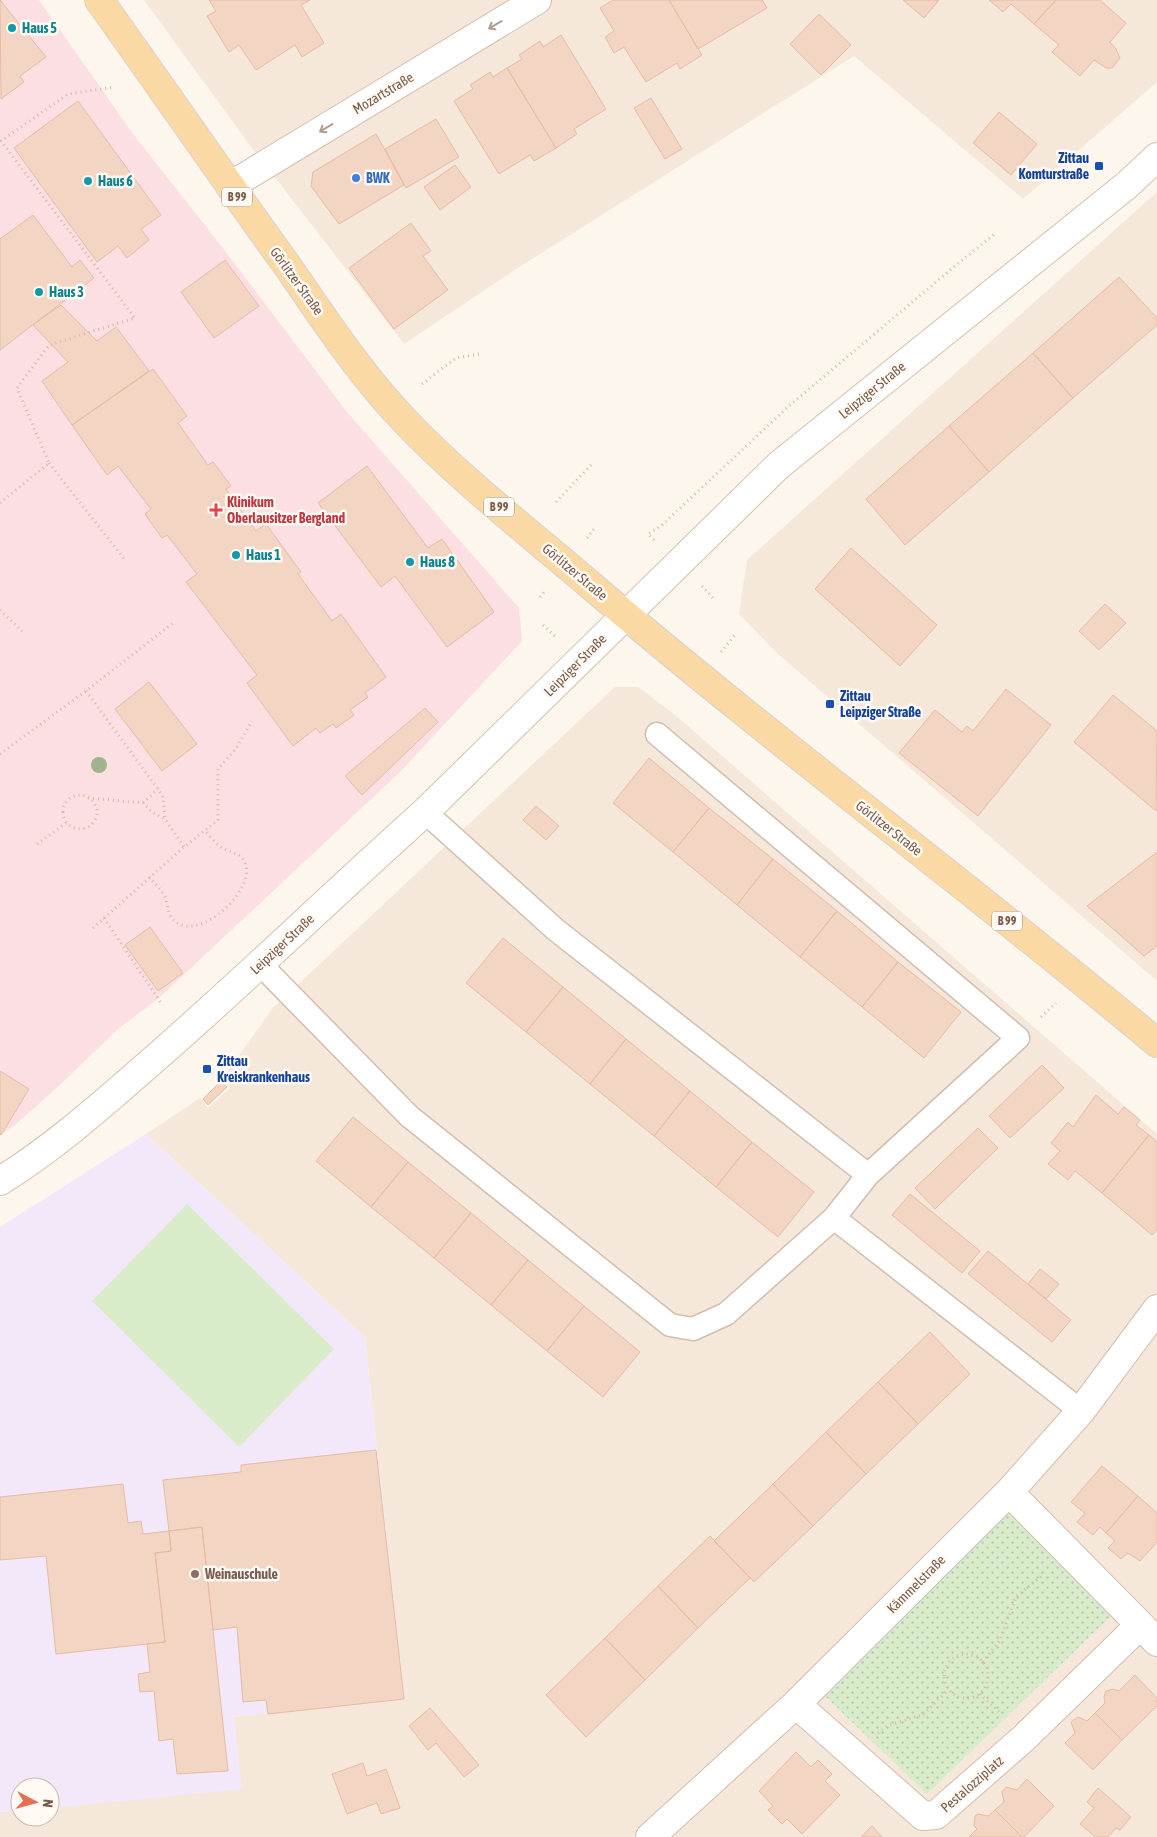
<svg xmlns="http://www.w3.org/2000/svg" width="1157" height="1837" viewBox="0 0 1157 1837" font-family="'Asap Condensed',sans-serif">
<defs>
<pattern id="park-dots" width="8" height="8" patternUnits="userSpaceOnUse" patternTransform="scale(1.25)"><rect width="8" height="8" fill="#d8ecc9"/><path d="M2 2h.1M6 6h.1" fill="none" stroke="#b4c2a5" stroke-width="1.8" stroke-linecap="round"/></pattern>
</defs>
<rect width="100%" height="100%" fill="#fdf6ec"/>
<path fill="#f5e8da" d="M144,0h1013v82l-134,117 -169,-143 -338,213 -112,75 -158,-204z
M1157,192v789l-379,-327 -39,-40 8,-54z
M615,687h23l37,28 482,419v703h-1157v-25l20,-2v7h30v-9l183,-91 171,-18 -39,-362 -219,-203 54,-36 8,10 22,-20 -8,-9 51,-71z"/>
<path fill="#f3e8fa" d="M146,1134l219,203 39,362 -170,18 8,72 -192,19v-21h-30v23l-20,2v-585z"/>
<path fill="#fbdfe3" d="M0,0h39l94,134 86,109 128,169 172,196 3,33 -123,132 -240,225 -41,31 -57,55 -46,41 -15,10z"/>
<path fill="url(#park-dots)" d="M1006,1508l110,103 -189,183 -103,-99z"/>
<path fill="#d8ecc9" d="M187,1204l147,145 -95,98 -147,-146z"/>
<path fill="#f3d5c3" stroke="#e6bba3" d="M0,0l46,57 -26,19 4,6 -23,17z
M209,0h101l-9,5 23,38 -22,14 -7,-12 -39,25 -17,-25 -10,7 -22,-36 9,-5z
M613,0h56l33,55 -22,14 -3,-6 -31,19 -22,-35 -10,6 -9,-16 9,-6 -14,-23z
M669,0h93l5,8 -69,41z
M903,0h36l-15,18z
M989,0h67l-22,24 -23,-20 -8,8z
M1056,0h44l26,23 -16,19 6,7 4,9 -8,10h-6l-12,-8 -14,16 -28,-24 7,-7 -25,-21z
M819,14l32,31 -30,30 -31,-31z
M561,35l45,74 -32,20 3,5 -21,14 -49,-80 15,-9 -3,-4 21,-14 3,6z
M507,68l49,80 -22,13 -4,-6 -31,19 -45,-73 19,-12 -3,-4 20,-13 3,5z
M651,98l31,51 -17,10 -31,-51z
M78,101l83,114 -20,14 8,11 -22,18 -9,-12 -21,16 -83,-114z
M999,112l38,32 -26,31 -38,-32z
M436,119l23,38 -53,31 -21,-39z
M376,134l28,51 -65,39 -28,-38 2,-14z
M455,165l16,22 -31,23 -16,-23z
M33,215l39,52 8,-7 14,18 -94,72v-111z
M411,223l20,28 -8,5 25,34 -54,39 -45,-61z
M225,260l34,46 -45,32 -33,-46z
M1119,277l38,41v7l-84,73 -40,-45z
M61,305l36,36 19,-14 33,44 -77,54 -30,-44 26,-19 -35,-37z
M1033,353l40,45 -84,74 -40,-46z
M153,369l34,47 -9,7 30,42 5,-3 18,24 -5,3 30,42 10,-7 35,48 -3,2 34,47 9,-7 45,63 -21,16 3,4 -18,13 4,5 -18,13 -3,-4 -13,9 -4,-5 -23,18 -46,-63 10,-8 -71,-93 11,-8 -30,-39 -5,3 -17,-24 6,-5 -33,-43 -11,9 -35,-50z
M949,426l40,46 -84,73 -39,-46z
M367,466l61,82 14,-9 52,73 -47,35 -52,-71 -14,11 -63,-84z
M851,548l86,77 -37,41 -85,-77z
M1105,604l21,19 -27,27 -20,-19z
M149,682l48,62 -35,27 -47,-62z
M1006,689l45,36 -73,91 -79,-63 36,-43 27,22 5,-6 6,5z
M1113,695l44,36 -1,80 -82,-69z
M425,708l13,14 -76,73 -17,-19z
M649,758l60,50 -36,44 -60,-49z
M536,806l23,20 -13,14 -23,-20z
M709,808l64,51 -36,46 -64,-53z
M1157,852v94l-13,10 -57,-50z
M773,859l64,52 -37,46 -63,-52z
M837,911l61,51 -36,45 -62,-50z
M150,927l33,46 -25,18 -33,-46z
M503,938l60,49 -37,45 -60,-49z
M898,962l63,50 -37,46 -62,-51z
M563,987l63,52 -36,45 -64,-52z
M626,1039l64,52 -36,45 -64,-52z
M1042,1065l22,23 -54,50 -21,-22z
M0,1071l29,18 -28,46 -1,-1z
M221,1081l6,6 -19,18 -5,-6z
M690,1091l62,51 -36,45 -62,-51z
M1096,1095l22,19 6,-7 16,13 -4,5 13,10 -47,58 -27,-22 -7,9 -20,-16 12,-13 -9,-8 17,-21 5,5z
M353,1117l55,45 -37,45 -55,-46z
M978,1128l20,20 -63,61 -20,-21z
M1149,1135l8,7v88l-5,5 -50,-42z
M752,1142l62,50 -36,45 -62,-50z
M408,1162l63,51 -37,45 -63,-51z
M910,1194l70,57 -18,22 -70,-58z
M471,1213l57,47 -37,45 -57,-47z
M988,1251l83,69 -19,22 -84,-68z
M528,1260l56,46 -37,45 -56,-46z
M1040,1269l19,15 -13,15 -18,-15z
M584,1306l56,46 -37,45 -56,-46z
M930,1332l40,42 -52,50 -40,-42z
M878,1382l40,42 -52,50 -40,-42z
M826,1432l40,42 -53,52 -40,-42z
M376,1450l28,249 -136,15 -2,-14 -23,2 -6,-75 -24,3 -11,-103 -33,4 -6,-51 78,-8v-7z
M1102,1466l36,30 -32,37 -6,-6 -7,8 -16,-13 8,-9 -14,-11z
M123,1484l5,39 13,-2 2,13 26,-3 2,20 -16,2 10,89 -109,12 -10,-98 -46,4v-63z
M773,1484l40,42 -59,56 -40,-41z
M1138,1496l19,17v29l-17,19 -12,-8 -7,6 -13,-11 7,-7 -9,-8z
M202,1527l26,244 -51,3 -4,-35 -14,2 -5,-50 -14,1 -2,-18 12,-2 -3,-28 18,-2 -10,-89 16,-2 -2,-20z
M710,1536l40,42 -52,50 -40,-42z
M658,1586l40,42 -53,52 -40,-42z
M605,1638l40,42 -59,57 -40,-42z
M1135,1675l22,23v8l-35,34 -27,-27 10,-10 -1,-6 2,-6 7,-2 6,2z
M430,1708l49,57 -15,12 -28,-34 -8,7 -19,-24z
M1095,1713l27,27 -29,30 -28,-27 10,-10 -4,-11 7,-5 9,4z
M796,1752l15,15 7,-7 14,14 -7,7 15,14 -38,39 -15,-15 -5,5 -14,-14 5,-4 -14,-15z
M363,1763l4,13 19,-7 14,39 -19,6 -4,-11 -30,11 -15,-40z
M1027,1779l27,27 -30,31h-2l-27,-27 9,-8 -2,-10 4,-5 11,3z
M1098,1788l33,29 -11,13 -4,-2 -8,9h-12l-16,-13 14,-16 -7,-6z
M995,1810l27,27h-53l8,-8 -3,-3 1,-10 3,-2 10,2z
M872,1826l10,11h-21z"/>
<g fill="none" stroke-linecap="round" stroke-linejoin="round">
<g stroke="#d1beb0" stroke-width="25">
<path id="lane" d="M425,812l131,118 312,245
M261,965l148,151 261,209 23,4 33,-15 108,-96 34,-43 150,-137 -361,-304
M834,1218l247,193"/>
</g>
<g stroke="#d1beb0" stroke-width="30">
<path id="street" d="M230,186l307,-186
M1009,1492l148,150
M796,1704l127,112 13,-1 88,-77 116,-113
M650,1837l146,-133 213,-212 72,-81 76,-102"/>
</g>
<g stroke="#d6c0b0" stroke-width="30">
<path id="secondary" d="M0,1181c52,-32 97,-72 143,-112 96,-83 187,-172 282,-257l354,-347 348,-280 30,-28"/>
</g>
<g stroke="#dad1cd" stroke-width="30">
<path id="primary" d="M99,0c63,88 124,177 187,264 37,53 73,109 118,156 58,61 127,114 191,169 183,156 377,299 562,454"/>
</g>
<path stroke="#d9b8a5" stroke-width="3" stroke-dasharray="1 4" stroke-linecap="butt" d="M422,384l34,-26 24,-4
M49,463l76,97
M556,502l35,-37
M0,503l49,-40 -32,-75 32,-43 86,-27 -134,-177 67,-47 46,-7
M587,538l7,-9
M654,540l-6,-6 13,-8 128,-120 172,-145 35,-28
M702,586l13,14
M540,597l6,-7
M0,610l24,23
M543,625l14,13
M721,652l14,-17
M86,691l72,98 5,8 2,22
M0,754l86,-63 87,-68
M63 812a17 17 0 1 1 34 0a17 17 0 1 1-34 0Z
M88,798l55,5 9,9 13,7 19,28
M143,803l15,-14
M37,844l29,-21
M149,877c5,6 11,11 15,18 5,9 2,20 12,27 25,19 80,-32 69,-59 -4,-10 -13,-10 -21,-14 -8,-4 -14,-13 -19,-19
M104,918l57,85
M93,928l91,-81 34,-27v-51l17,-19 17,-29
M1041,1017l15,-14
M944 1676a22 22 0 1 1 44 0a22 22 0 1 1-44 0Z
M983,1662l17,-22 16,-43 28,-23
M980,1694l21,20
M878,1733l11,-8 34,-10 25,-25"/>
<use href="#lane" stroke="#fff" stroke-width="22"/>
<use href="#street" stroke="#fff" stroke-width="28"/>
<use href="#secondary" stroke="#fff" stroke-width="28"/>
<use href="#primary" stroke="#fbd9a5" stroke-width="28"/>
</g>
<circle fill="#a0b28e" cx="99" cy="765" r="8"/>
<defs><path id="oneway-shaft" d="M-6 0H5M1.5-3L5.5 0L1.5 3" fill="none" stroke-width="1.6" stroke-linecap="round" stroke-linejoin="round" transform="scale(1.25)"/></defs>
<g stroke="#af9d94">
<use href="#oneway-shaft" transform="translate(495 25) rotate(149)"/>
<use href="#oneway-shaft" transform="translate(326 128) rotate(149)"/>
</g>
<g fill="#0f9aa8" stroke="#fffaf3" stroke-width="2">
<circle cx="12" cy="28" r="5"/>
<circle cx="88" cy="181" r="5"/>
<circle cx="39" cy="292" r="5"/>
<circle cx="236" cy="555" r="5"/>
<circle cx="410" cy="562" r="5"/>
</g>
<g fill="#1a4fb4" stroke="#fffaf3" stroke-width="2">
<rect x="1094" y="161" width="10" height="10" rx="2.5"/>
<rect x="825" y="699" width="10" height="10" rx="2.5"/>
<rect x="202" y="1064" width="10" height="10" rx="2.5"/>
</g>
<circle fill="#3f7fe0" stroke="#fffaf3" stroke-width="2" cx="356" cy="178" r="5"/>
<path fill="#e0444e" stroke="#fffaf3" stroke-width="2" d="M213.5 502.5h5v5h5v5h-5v5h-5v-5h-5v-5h5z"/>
<circle fill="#8d6e63" stroke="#fffaf3" stroke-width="2" cx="195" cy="1574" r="5"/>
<g text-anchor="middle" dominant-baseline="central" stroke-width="5" stroke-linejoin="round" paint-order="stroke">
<g fill="#fffaf3" stroke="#a28b7f" stroke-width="1">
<rect x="222" y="187.5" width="30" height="19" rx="4"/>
<rect x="484" y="497.5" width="30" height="19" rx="4"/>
<rect x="992" y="911.5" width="30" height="19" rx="4"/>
</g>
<g font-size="12" font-weight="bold" fill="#7a5c4d">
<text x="237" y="197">B 99</text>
<text x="499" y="507">B 99</text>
<text x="1007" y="921">B 99</text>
</g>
<g font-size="14" font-weight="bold" fill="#0d838f" stroke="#fffaf3" text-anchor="start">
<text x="22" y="28">Haus 5</text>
<text x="98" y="181">Haus 6</text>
<text x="49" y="292">Haus 3</text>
<text x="246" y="555">Haus 1</text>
<text x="420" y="562">Haus 8</text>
</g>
<g font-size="14" fill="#7a5c4d" stroke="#fffaf3">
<text transform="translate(383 93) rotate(-31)">Mozartstraße</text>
<text transform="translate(297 281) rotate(54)">Görlitzer Straße</text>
<text transform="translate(872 390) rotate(-39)">Leipziger Straße</text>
<text transform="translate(575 572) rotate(40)">Görlitzer Straße</text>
<text transform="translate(575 665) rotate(-45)">Leipziger Straße</text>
<text transform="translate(889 828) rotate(38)">Görlitzer Straße</text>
<text transform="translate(282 944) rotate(-43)">Leipziger Straße</text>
<text transform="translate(916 1584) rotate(-45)">Kämmelstraße</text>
<text transform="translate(972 1784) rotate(-41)">Pestalozziplatz</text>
</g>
<g font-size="14" font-weight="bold" fill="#164399" stroke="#fffaf3" text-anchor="start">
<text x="1089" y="158" text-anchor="end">Zittau<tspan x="1089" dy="16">Komturstraße</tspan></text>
<text x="840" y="696">Zittau<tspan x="840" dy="16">Leipziger Straße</tspan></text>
<text x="217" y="1061">Zittau<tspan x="217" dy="16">Kreiskrankenhaus</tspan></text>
</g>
<g font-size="14" font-weight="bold" fill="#366cbe" stroke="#fffaf3" text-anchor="start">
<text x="366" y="178">BWK</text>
</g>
<g font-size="14" font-weight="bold" fill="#be3a42" stroke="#fffaf3" text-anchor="start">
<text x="227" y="502">Klinikum<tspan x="227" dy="16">Oberlausitzer Bergland</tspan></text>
</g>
<g font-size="14" font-weight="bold" fill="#785e54" stroke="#fffaf3" text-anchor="start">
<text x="205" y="1574">Weinauschule</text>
</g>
</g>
<g transform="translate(35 1802) rotate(96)"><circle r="24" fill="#fffaf3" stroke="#cabbb1"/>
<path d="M0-4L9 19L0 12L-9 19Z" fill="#e76f51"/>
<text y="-8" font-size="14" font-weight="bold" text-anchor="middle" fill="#7a5c4d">N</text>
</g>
</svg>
